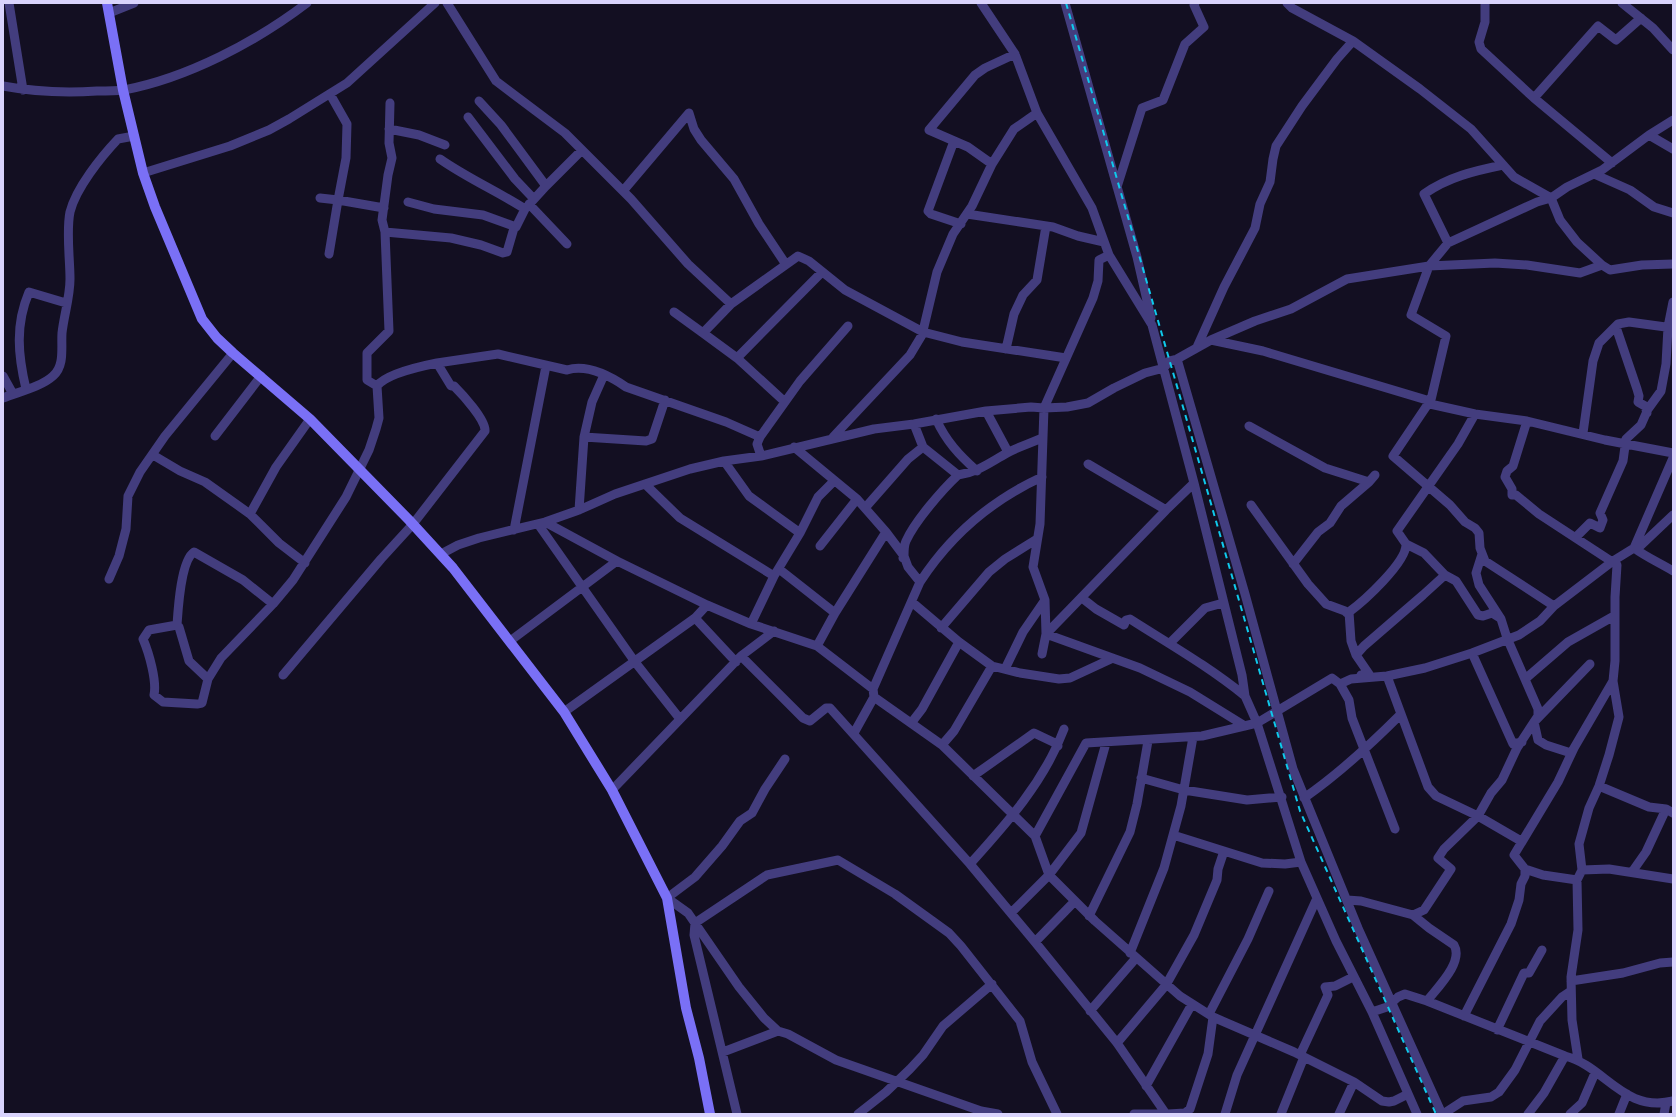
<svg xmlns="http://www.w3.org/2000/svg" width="1676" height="1117" viewBox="0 0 1676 1117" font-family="'IBM Plex Sans',sans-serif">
<rect width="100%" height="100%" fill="#130f22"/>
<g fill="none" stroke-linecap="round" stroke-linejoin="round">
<path stroke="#433d7e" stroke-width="9" d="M9,3l14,87
M447,3l49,78 69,52 66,66 57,65 43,40
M981,3l34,51 22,59 55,95 17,47 43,70 42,158 48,192 3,21 12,27 44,139 35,79 36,71
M1065,3l72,254 14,61
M1287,3l5,5 61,33 67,48 51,40 43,48 37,21 9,22 17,22 25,23
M1485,3v19l-6,20 2,7 53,49 78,65
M1622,3l31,25 20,22
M109,13l25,-10
M3,86c32,6 62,7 94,5 9,0 18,0 27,-1 63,-12 132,-48 183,-87
M330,94l17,30 -1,34 -8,42 46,8
M1534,98l64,-72 18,14 25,-22
M479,101l22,24 45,61 36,-36
M390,103l-1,40 3,15 -4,17 -6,45 3,12 66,6 30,7 22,8 4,-1 7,-24 2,-1 9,-18 21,-23
M689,113l5,16 7,11 33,39 25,45 26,39
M468,117l47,62 18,19
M389,129l30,6 26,10
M1649,135l24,14
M954,141l-26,70 3,3 30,10
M440,159c27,19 57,32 85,50
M992,164l-24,-17 -39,-17 46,-55 10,-7 30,-14
M143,173l87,-27 39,-16 20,-11 58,-36 88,-80
M1594,174l36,16 24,17 19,6
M1117,187l25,-79 21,-8 22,-56 19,-17 -10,-22 1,-2
M623,191l66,-78
M320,198l18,2 -9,54
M408,202l26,7 49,6 33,12
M529,204l38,40
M967,214l86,13 25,9 26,6
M1448,243l-24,-49c24,-17 50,-23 79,-29
M1109,255l-10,5 -1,21 -5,17 -49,110 -4,116 -7,43 12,33 1,34 94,34 50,24 55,34
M674,312l29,21
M1616,327l21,62 2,7 -1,6 7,4 2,7
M1211,340l52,11 167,50v3l45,10 52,7 78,19 68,13
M1197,347l27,-60 31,-59 5,-24 10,-22 3,-23 3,-13 26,-40 35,-47 16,-18
M1006,349l8,-35 9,-19 14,-15 9,-54
M737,358l85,-86
M1177,359l68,235 48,175 65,159 84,186
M3,376l10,18
M377,386l-10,-6v-27l22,-22 -4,-99
M26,389c-8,-34 -11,-64 3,-97l37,11
M3,398c15,-6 38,-11 50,-22 12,-10 8,-29 9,-43 2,-18 8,-36 8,-54 0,-20 -4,-48 0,-67 6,-24 31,-55 48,-73l16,-3
M1430,401l-37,55 57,49 15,17 10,6 4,5 1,15 5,13 69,45
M785,402l-48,-44 -34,-25 28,-29 67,-48 11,5 36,29 78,42 39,10 104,16
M1430,404l16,-68 -35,-21 18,-49 19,-23 89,-41 14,-4 16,-11 35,-17 47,-35 24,-15
M986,411l22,41
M936,419c10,22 23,36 41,52
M1527,421l-14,45 -6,5 -2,6 7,12v6h4l23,19 78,51 -2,32v64l-2,20 6,36 -10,38 -10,31 -10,22 -10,36 3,26 -5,10 1,50 -7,47 1,43 6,39
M1249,426l76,42 44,14
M1583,433l10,-72 6,-18 19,-19 11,-2 44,6
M215,436l46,-60
M584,437l8,-35 12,-27
M833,437l77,-82 12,-20 15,-63 16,-38 19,-28 20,-42 22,-35 23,-16
M794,447l63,52 29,33 18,24c0,-5 0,-11 2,-15 9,-20 36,-51 52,-66l-35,-28 -9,-23
M153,455l27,16 25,11 45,32
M761,456l-4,-12 3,-7 40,-56 48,-55
M1673,458l-39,90c12,9 26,15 39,23
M724,461l25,35 51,37 -26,43 -23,48
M1088,464l78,46
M958,475c20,-3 31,-12 49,-22 11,-6 24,-10 35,-15
M645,484l35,34 94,58
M1251,505l57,79 18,20 19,7 2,2 2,-1
M865,508l43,-49 15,-12
M579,510l5,-73 62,4 6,-2 13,-39
M545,522l72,39 90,44 44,19 66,22 56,43 1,8 68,48 93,91 14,39 46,46 85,75 33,21 81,35 60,30 28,19 7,1 5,-1 14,-7
M538,524l97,138 45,57
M514,530l32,-164
M800,533l18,-36 16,-16
M1576,537l14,-14 10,5 3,-8 -3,-7 23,-52 3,-22 15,-14 7,-16 13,-18 5,-27 2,-37 5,-25
M1406,544l18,9 21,22 11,6 22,34 5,1 9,-3 8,5
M820,546l37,-47
M441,554l17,-9 21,-7 66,-16 34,-12 36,-16 75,-25 34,-8 37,-5 113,-27 40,-5 72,-13 45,-4 13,1 23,-1 21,-4 26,-15 31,-15 19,-5 5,-7 8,-2 34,-19 44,-19 36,-12 56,-30 82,-13 66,-3 32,2 53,8 22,-8 8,5 32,-5 31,-1
M1482,554l-6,19 3,12 22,34 6,19 31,71v7l-4,6 4,18 8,5 25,8
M903,558l1,-2 4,11 12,15c30,-46 72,-82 122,-105
M305,563l-26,-20 -29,-29 26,-47 34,-48
M1293,564l25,-32 12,-9 11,-17 28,-24 6,-7
M779,569l56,44
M109,579l10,-23 7,-27 2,-33 12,-24 25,-36 68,-83
M1082,598l14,11 28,16 2,-5 4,-1c39,25 78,47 115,77
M913,603l46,39 33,24 28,7 39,6 11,-1 41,-19
M695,618l41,44
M177,625c1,-15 4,-65 17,-73l49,28 30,24
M941,628l48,-56 16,-13 32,-20
M510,641l107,-80
M1170,643l35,-35 18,-5
M817,646l18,-33 51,-81
M1472,653l41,91 9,-2
M1042,654l4,-20 120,-124 28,-27
M1356,655l8,-9 59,-51 22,-20
M741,656l33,-25
M1005,669l18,-37 22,-32
M283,675l98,-116 32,-35 72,-93c1,-11 -23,-37 -31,-45h-3l-14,-23 61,-9 69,16c20,-6 43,6 59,17l100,35 34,15
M1361,675l8,-1 -13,-19 -5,-14 -2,-29c15,-11 58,-50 57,-68l-9,-13 61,-87 17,-30
M1387,676l41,111 8,9 42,20 43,25
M208,679l-19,-18 -10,-34 -2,-2 -28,5 -6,9c6,14 14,42 11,56l9,7 34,2 5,-1 6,-24 13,-21 52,-54 20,-24 53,-83 23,-47 7,-21 3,-11 -2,-32c9,-12 45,-20 60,-23
M1525,679l43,-37 46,-26
M1340,684l9,16 3,18 43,111
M873,689l47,-107
M564,712l131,-94 12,-13
M912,722l10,-13 37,-67
M854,733l20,-36
M942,745l12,-14 38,-65
M785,759l-20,30 -13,24 -12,8 -18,25 -27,31 -28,21 21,15 51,74 25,31 14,13 10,3 48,26 145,51 17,3
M973,776l61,-43 19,9 5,4
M1141,778l43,12 63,10 35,-3
M1599,786l50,21 17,2 7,4
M612,790l129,-134 62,62 7,3 16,-13h4l140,156 65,78 82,101 49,71
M1304,798c36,-25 66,-53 96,-83
M1173,835l89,28 23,1 16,-2
M1035,836l51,-93 116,-7 55,-13 75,-45 8,6 11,-5 36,-3 38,-8 47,-15 47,-18 21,-14 14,-15 59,-45 21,-13 3,1 36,-34
M970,864c37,-41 74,-82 94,-135
M1525,869l18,6 34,5
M1582,870l27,-1 64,10
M1632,872l14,-20 20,-43
M1347,900l14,1 52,14 16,13 25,17c10,17 -17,43 -27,56
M1011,913l38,-38 32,-42 25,-90
M1413,915l11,-5 27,-41 -13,-11 6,-9 34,-33 13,-23 11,-13 15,-32 17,-26 56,-58
M1089,916l41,-84 7,-28 11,-63
M1035,942l40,-41
M1130,953l34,-85 17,-62 12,-69
M1571,981l52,-8 37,-10 13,-1
M1090,1011l46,-53
M1209,1014l39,-75 21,-48
M1464,1016l47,-92 8,-24 2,-16 4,-8v-7l-11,-14 44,-73 16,-34 39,-67
M1497,1030l27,-57h5l13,-23
M1117,1043l49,-58 28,-50 23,-55 1,-11 6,-18
M723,1052l55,-21
M1300,1055l28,-60 -3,-8 10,-1 18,-9
M1146,1086l46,-82
M737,1114l-43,-179 1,-12 72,-48 71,-15 57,34 54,39 12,13 59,75 12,41 25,52
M858,1114l28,-22 24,-23 13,-14 20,-29 49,-42
M1134,1114h30
M1168,1114l17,-1 5,-4 18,-55 5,-37
M1225,1114l12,-39 80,-177
M1281,1114l23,-57
M1339,1114l15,-32
M1417,1114l-45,-102 15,-5 11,-10 7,-3 22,7 138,55c40,10 58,57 108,45
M1443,1114l20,-13 28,-4 8,-5 16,-22 25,-49 22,-24 9,-6
M1528,1114l16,-21 21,-37
M1570,1114l12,-11 13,-30
M1619,1114l8,-20
M1664,1114l2,-11"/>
<path stroke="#7a70f6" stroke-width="10" d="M107,3l16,87 20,83 12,34 47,112 15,19 16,15 77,66 99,101 44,48 111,144 48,78 55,108 19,110 13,50 11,56"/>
<path stroke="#0fcaec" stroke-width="2" stroke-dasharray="6 5" stroke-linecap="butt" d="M1066,3l234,808 136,303"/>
</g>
<rect width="1676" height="1117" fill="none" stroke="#d9d3fc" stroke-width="8"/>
</svg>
